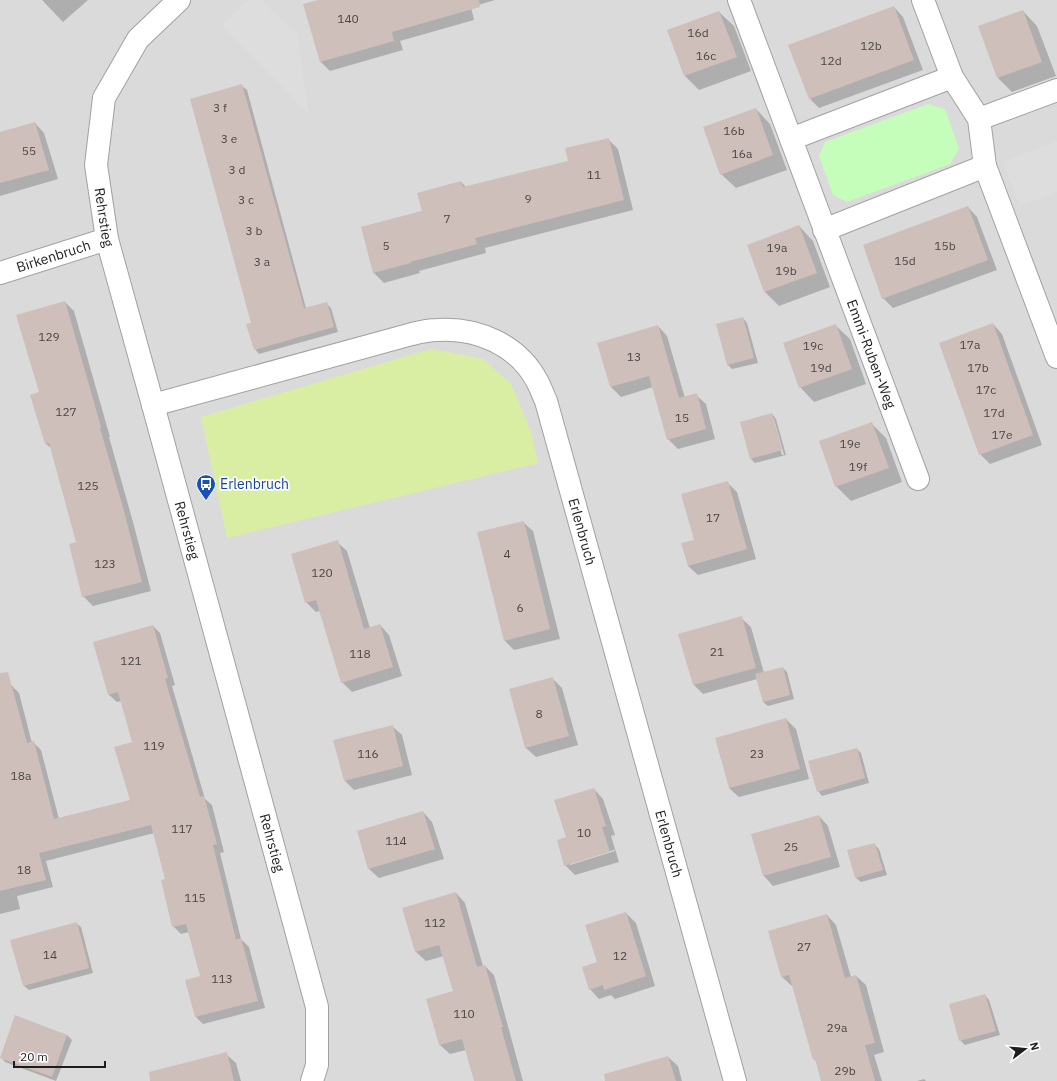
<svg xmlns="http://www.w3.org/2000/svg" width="1057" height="1081" viewBox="0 0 1057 1081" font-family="'IBM Plex Sans',sans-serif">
<rect width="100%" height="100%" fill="#efe7e2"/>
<path fill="#dbdada" d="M0,0h1057v1081h-1057z"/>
<path fill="#daeea3" d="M431,349l52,10 28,25 20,48 7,31 -311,75 -26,-121z"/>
<path fill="#c5fdba" d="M928,104l17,5 14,40 -9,15 -103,38 -14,-7 -14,-39 6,-14z"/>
<path fill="#ddd" d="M248,0h13l36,34 12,80 -87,-88z
M1057,141v51l-37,14 -17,-44z"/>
<path fill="#0003" fill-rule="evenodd" d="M42,0h46l-25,22z
M322,0h173l-24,7 3,13 -74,21 3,9 -73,21 -9,-9z
M894,7l9,10 20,53 -104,38 -9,-9z
M1023,11l14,15 19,50 -44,16 -14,-14z
M719,12l15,14 17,45 -52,19 -14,-14 -17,-45z
M242,86l5,4 59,218 20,-5 5,5 7,24 -79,22 -4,-5 -3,-26z
M756,109l14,15 17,46 -51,18 -15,-14z
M35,123l9,10 14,46 -58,17v-63z
M608,139l10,10 15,61 -148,38 1,5 -67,18 1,2 -36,10 -10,-10 -12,-46 61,-16 38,-29 5,5 103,-26z
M968,207l9,10 20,53 -104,38 -10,-10z
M799,226l14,15 17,46 -51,19 -14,-14z
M65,302l9,9 36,126h-1l24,85 18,69 -58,15 -10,-10 -6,-53 -26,-95 -5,-4 -6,-51z
M743,318l4,5 11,40 -26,6 -5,-5z
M993,324l9,10 40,111 -52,19 -10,-10z
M835,325l15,14 16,45 -52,18 -14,-15z
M658,326l9,10 18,62 11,-3 10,9 9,35 -37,10 -10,-10 -15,-52 -32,10 -10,-10 -13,-43z
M772,414l4,5 10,36 -31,8 -4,-4zM772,419h2l10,36h-2z
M872,424l14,14 16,44 -51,19 -15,-15z
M727,482l10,10 19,67 -58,16 -10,-9 7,-26z
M523,522l10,9 27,108 -46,11 -9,-9z
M337,542l10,9 23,77 10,-3 9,10 13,41 -50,16 -10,-10 -22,-71 -4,1 -10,-10z
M741,618l10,9 13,46 19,-5 4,4 7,27 -26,7 -5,-4 -6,-23 -54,15 -9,-9z
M153,626l7,7 15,52 -3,1 33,113 7,6 12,47 -4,1 21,86 8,8 16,61 -62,16 -7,-7 5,-40 -12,-45 -8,2 -8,-8 -7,-46 -12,-47 -108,28 7,26 -36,9 3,13 -20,5v-232l11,3 8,8 13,50 1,-1 8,8 18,69 72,-18 3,-58 -12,-42 -5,1 -8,-7 -15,-52z
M552,678l10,10 16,57 -42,12 -10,-9 -16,-58z
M786,719l10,10 13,50 -70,18 -10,-9z
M392,726l10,9 10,40 -58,15 -9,-9z
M857,749l4,4 8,30 -47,13 -4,-5z
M594,789l9,10 12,36 -4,1 8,26 -44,13 -10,-10 2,-27zM614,850l1,1 -45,14v-2z
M423,812l9,10 12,37 -65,19 -10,-9 -11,-37z
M819,816l9,10 12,41 -67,19 -9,-10 -12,-41z
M874,844l5,5 8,26 -26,7 -5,-4 -8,-27z
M456,893l9,10 18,63h2l9,9 29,106h-48l-9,-31 -16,4 -10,-9 14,-53 -10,-36 -18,5 -10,-9z
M626,913l10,10 19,63 -40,13 -4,-4 -12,4 -9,-10 8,-26z
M827,915l9,10 15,52 5,-1 10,9 18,67 -10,3 8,26h-60l-5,-19 -3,-3 -21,-73h-1l-10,-9z
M76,923l5,4 12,46 -64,17 -5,-4z
M985,995l4,5 11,35 -35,10 -5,-5z
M16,1017l51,18 5,5 -16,41 -51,-19 -4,-5z
M226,1054l10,9 5,18h-48z
M668,1057l10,9 4,15h-52z
M924,1079l2,2h-9z"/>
<path fill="#cfbfbb" d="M318,0h161l1,7 -88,25 2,9 -74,21 -17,-58z
M894,6l20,54 -105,39 -21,-54z
M1023,10l19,52 -45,16 -19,-52z
M719,11l18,46 -53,19 -17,-46z
M242,84l62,224 23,-6 7,25 -80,23 -8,-26 5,-1 -61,-224z
M756,108l17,47 -53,20 -17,-48z
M35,122l14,48 -49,13v-51z
M609,138l15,62 -149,38 2,6 -67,18 1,1 -38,10 -12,-46 61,-16 -5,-18 44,-12 2,6 105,-26 -3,-13z
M968,206l20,54 -106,39 -19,-54z
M799,225l18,48 -53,19 -17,-47z
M65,301l36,126 -1,1 24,83 18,71 -60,15 -13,-53 7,-2 -27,-99 -4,1 -15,-49 9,-3 -23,-77z
M743,317l11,41 -27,7 -11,-41z
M993,323l40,112 -54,20 -40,-112z
M836,324l16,45 -53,19 -16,-45z
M658,325l21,73 18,-5 9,36 -39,11 -18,-64 -39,11 -13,-44z
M772,413l10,37 -32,9 -10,-37z
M872,422l17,46 -54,19 -16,-46z
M728,481l19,68 -59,17 -7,-23 13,-3 -13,-46z
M524,521l26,108 -46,12 -27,-109z
M338,540l26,89 16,-5 13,43 -52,16 -25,-83 -11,3 -14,-49z
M742,616l14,52 -63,17 -15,-51z
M153,625l15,53 -3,1 35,118 4,-1 13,48 -4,1 23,95 5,-2 17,63 -63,16 -10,-37 15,-4 -14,-52 -14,3 -11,-47 4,-1 -14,-54 -112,28 7,27 -46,11v-218l8,-1 19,71 7,-2 20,78 76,-19 -16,-53 18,-5 -14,-50 -10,3 -15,-53z
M783,667l7,28 -27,7 -8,-28z
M553,677l16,59 -44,12 -16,-59z
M786,718l14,51 -71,19 -14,-50z
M393,725l10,41 -59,15 -11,-41z
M857,748l8,30 -48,14 -9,-31z
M594,788l12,38 -4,1 8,25 -46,14 -7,-26 9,-3 -12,-37z
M423,811l12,38 -67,20 -11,-38z
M819,815l12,42 -68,19 -12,-42z
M875,843l8,27 -28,8 -8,-28z
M456,892l21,75 8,-2 18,62h-2l15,54h-42l-12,-42 -23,6 -13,-46 27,-8 -14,-46 -24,7 -13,-44z
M626,912l20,64 -42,14 -1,-5 -14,5 -7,-23 15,-5 -12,-37z
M827,914l18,64 11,-3 19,68 -10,2 10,36h-54l-6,-22 -2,1 -24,-85 -8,2 -13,-46z
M77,922l12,46 -66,18 -13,-46z
M985,994l11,37 -37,10 -10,-37z
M15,1015l52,20 -15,42 -52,-19z
M227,1052l7,29h-84l-1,-9z
M668,1056l8,25h-71l-1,-7z"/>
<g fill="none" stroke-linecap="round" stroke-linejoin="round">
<g stroke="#a1a1a1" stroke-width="24">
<g id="street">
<path id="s1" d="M179,0l-41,39 -34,59 -8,67 11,74 46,166 164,602v58l-5,16"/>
<path id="s2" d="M739,0l179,479"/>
<path d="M923,0l29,77 27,42 6,47 72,191"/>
<path d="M979,119l78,-29"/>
<path d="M791,139l161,-62"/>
<path d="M824,230l161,-64"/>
<path id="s3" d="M0,273l107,-34"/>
<path id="s4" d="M153,405l259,-71c8,-2 17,-4 25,-4 40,-3 81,15 100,51 4,7 6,14 9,20l189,680"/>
</g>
</g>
<use href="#street" stroke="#fff" stroke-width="22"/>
</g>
<defs>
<g id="bus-pin" transform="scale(1)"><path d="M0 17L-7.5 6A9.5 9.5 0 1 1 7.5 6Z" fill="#1a4fb4" stroke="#fff"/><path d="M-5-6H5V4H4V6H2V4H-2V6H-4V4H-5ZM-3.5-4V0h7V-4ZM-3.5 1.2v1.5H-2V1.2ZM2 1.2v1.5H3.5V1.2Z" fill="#fff"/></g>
</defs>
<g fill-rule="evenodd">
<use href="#bus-pin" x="206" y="484"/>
</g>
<g text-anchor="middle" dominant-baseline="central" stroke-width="3.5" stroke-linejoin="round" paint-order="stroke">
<g font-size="12" fill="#4a4644">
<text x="348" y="18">140</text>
<text x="698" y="32">16d</text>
<text x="871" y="45">12b</text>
<text x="706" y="55">16c</text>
<text x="831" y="60">12d</text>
<text x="220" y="107">3 f</text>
<text x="734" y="130">16b</text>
<text x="229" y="138">3 e</text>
<text x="29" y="150">55</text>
<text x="742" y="153">16a</text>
<text x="237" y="169">3 d</text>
<text x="594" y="174">11</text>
<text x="528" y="198">9</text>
<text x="246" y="199">3 c</text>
<text x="447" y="218">7</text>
<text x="254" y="230">3 b</text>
<text x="386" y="245">5</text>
<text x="945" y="245">15b</text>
<text x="777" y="247">19a</text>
<text x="905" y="260">15d</text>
<text x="262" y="261">3 a</text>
<text x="786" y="270">19b</text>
<text x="49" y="336">129</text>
<text x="970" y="344">17a</text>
<text x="813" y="345">19c</text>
<text x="634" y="356">13</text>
<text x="821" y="367">19d</text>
<text x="978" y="367">17b</text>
<text x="986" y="389">17c</text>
<text x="66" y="411">127</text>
<text x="994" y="412">17d</text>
<text x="682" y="417">15</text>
<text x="1002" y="434">17e</text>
<text x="850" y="443">19e</text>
<text x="858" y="466">19f</text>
<text x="88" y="485">125</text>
<text x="713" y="517">17</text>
<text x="507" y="553">4</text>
<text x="105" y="563">123</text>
<text x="322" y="572">120</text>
<text x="520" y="607">6</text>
<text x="717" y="651">21</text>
<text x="360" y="653">118</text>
<text x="131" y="660">121</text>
<text x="539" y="713">8</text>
<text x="154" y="745">119</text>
<text x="368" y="753">116</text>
<text x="757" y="753">23</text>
<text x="21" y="775">18a</text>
<text x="182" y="828">117</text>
<text x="584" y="832">10</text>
<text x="396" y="840">114</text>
<text x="791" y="846">25</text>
<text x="24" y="869">18</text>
<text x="195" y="897">115</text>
<text x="435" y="922">112</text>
<text x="804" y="946">27</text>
<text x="50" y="954">14</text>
<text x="620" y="955">12</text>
<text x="222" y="978">113</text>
<text x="464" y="1013">110</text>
<text x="837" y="1027">29a</text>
<text x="845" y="1070">29b</text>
</g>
<g font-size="14" fill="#1d1d1d" stroke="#fff">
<text stroke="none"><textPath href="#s1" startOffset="245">Rehrstieg</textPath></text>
<text stroke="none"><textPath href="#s3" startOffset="56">Birkenbruch</textPath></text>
<text stroke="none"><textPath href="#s2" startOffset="378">Emmi-Ruben-Weg</textPath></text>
<text stroke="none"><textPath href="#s1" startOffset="569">Rehrstieg</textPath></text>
<text stroke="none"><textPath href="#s4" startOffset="570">Erlenbruch</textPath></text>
<text stroke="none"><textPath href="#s1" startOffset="893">Rehrstieg</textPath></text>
<text stroke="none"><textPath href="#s4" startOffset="894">Erlenbruch</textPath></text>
</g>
<g font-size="14" fill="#164399" stroke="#fff" text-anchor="start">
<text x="220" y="484">Erlenbruch</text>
</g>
</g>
<g transform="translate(1025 1049) rotate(74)" stroke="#ffffff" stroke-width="3" paint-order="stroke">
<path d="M0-3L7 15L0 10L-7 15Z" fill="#1d1d1d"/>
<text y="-6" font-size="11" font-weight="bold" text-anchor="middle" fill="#1d1d1d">N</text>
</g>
<path d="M14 1061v6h91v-6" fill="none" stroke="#1d1d1d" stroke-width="2"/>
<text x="20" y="1061" font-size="12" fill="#1d1d1d" stroke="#ffffff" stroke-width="3" paint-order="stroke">20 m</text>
</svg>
